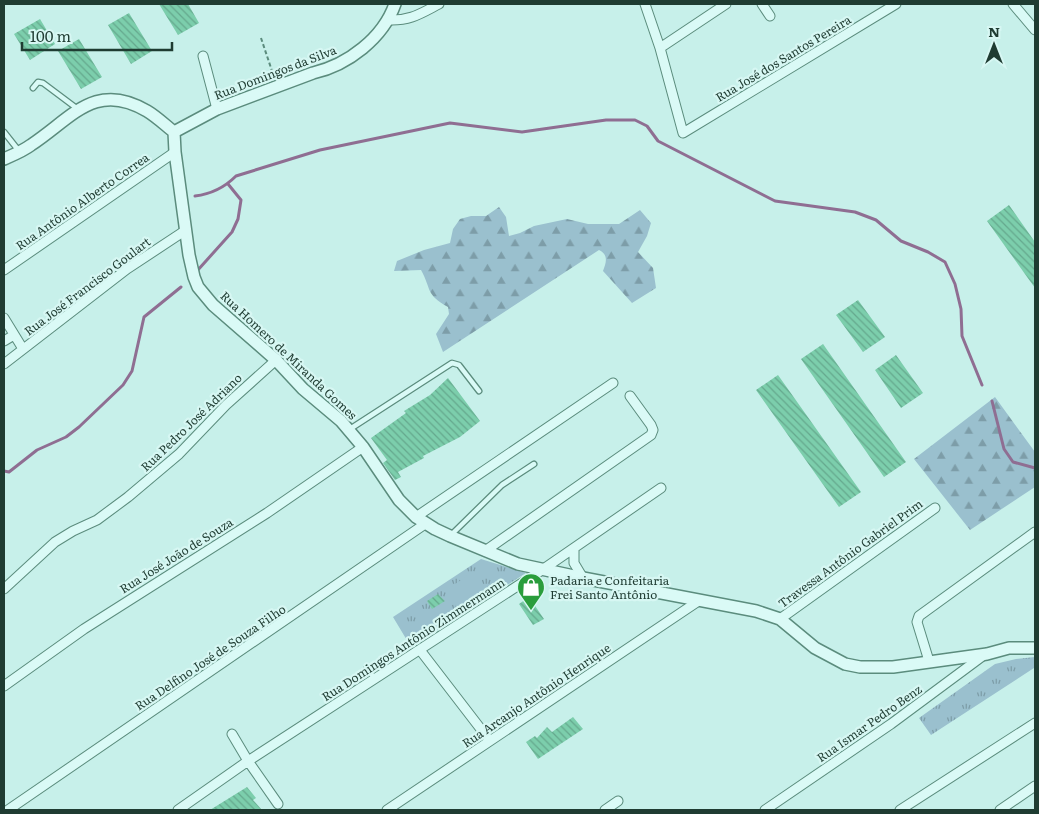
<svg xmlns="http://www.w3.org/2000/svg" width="1039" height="814" viewBox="0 0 1039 814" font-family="Literata,serif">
<defs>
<pattern id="grass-tufts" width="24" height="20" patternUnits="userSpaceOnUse" patternTransform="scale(1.25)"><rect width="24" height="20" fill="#9ac0ce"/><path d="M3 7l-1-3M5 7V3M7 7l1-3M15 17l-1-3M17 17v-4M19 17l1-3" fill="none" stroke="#7d9da8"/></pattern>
<pattern id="forest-firs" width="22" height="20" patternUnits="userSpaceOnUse" patternTransform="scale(1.25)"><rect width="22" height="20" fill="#9ac0ce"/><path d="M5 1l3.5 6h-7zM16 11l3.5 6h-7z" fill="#7d9da8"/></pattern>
<pattern id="building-back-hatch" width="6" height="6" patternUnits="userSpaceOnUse" patternTransform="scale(1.25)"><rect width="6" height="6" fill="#7cceac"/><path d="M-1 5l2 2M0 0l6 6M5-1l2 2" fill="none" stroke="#65a88d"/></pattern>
</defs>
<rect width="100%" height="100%" fill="#c7f0ea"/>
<path fill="url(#grass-tufts)" d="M481,559l45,14 -115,74 -18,-30z
M1035,657l-1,11 -103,67 -12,-17 76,-54 21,-5z"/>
<path fill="url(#forest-firs)" d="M499,207l7,10 3,19 11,-3 14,-7 33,-7 21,5h31l21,-14 11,13 -4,13 -9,16 15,16 3,20 -24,15 -29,-32c3,-8 6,-16 -4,-21l-156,102 -7,-18 13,-20 -1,-7c-23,-13 -16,-17 -27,-37l-27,1 3,-10 27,-11 26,-7 3,-14 7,-10 11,-3h15z
M995,397l40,55v35l-65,43 -56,-71z"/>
<path fill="#9ac0ce" d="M474,571l12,17 -28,21 -13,-18z"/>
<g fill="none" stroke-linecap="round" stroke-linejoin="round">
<path stroke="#8f6e92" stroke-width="3" d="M195,196c17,-2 29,-8 41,-20l84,-26 130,-27 72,9 84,-12h29l12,6 11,15 117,60 80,11 21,8 25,21 27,11 17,10 10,22 6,25 1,27 20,49
M197,271l35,-39 6,-13 3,-19 -13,-16
M992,401l12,48 9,13 22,6
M4,471l5,1 28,-22 29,-13 13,-10 44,-42 9,-14 12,-54 37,-30"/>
</g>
<path fill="url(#building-back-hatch)" d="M159,4h29l11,19 -21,12z
M129,13l23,38 -21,13 -23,-39z
M40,19l15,25 -25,16 -16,-26z
M79,39l23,38 -21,12 -23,-38z
M1009,205l26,37v46l-48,-67z
M858,300l27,37 -22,15 -27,-37z
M823,344l83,118 -22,15 -83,-118z
M896,355l27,38 -22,15 -26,-38z
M778,375l83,117 -22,15 -83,-117z
M448,378l32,43 -20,16 -37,19 1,2 -26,14 3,5 -6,3 -12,-17 4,-3 -16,-22 35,-25 -2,-2 26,-16z
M438,594l7,7 -13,8 -5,-8z
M529,597l15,22 -11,6 -14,-21z
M573,717l10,12 -45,30 -12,-17 9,-6 2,2 10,-11 5,5z
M247,787l9,11 -3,2 9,10h-52z"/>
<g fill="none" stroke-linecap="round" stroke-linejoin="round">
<g stroke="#5b8c7d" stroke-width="7">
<path id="service" d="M33,88l5,-6 5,1 36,27
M4,132l15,19
M350,429l102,-66 7,2 20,26
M451,535l51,-50 32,-21
M367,668l8,11"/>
</g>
<g stroke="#5b8c7d" stroke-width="11">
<path id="minor" d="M645,4l15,44 23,85 213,-129
M762,4l8,12
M1013,4l22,26
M388,20c22,1 32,-6 51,-16
M660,48l66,-44
M203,56l14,53
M4,270l171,-118
M4,318l19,31
M4,341l10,-6
M4,364l123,-95 59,-39
M416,517l197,-134
M574,548v15l9,15
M485,551l166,-116 2,-5 -2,-5 -21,-29
M4,589l51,-47 18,-11 24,-11 31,-23 51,-43 47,-49 50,-45
M780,619l155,-111
M420,650l70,91
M929,661l-12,-39 2,-6 116,-84
M4,686l80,-57 183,-116 96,-66
M232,734l16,27 30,43
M8,810l417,-286
M178,810l70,-49 294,-191 119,-82
M387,810l313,-210
M605,810l13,-9
M765,810l126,-86 93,-69
M900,810l135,-87
M1000,810l35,-24"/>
</g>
<g stroke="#5b8c7d" stroke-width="14">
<path id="tertiary" d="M174,132l43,-23 96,-36c35,-8 70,-35 82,-69
M4,159c9,-4 19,-8 27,-14 40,-26 64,-65 116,-34 10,6 18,14 27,21l1,20 14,103 5,22 4,10 15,18 63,55 27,29 38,32 22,26 36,53 17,17 19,12 15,7 68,28 65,14 173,33 24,8 35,29 30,16 15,3h33l94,-13 22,-6h26"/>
</g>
<path stroke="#5b8c7d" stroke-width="2" stroke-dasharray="4 2.5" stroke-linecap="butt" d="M261,38l13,39"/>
<use href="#service" stroke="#dafaf6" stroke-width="4.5"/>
<use href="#minor" stroke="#dafaf6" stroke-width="9"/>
<use href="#tertiary" stroke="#dafaf6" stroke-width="11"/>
</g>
<defs>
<g id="shop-pin" transform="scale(1.4375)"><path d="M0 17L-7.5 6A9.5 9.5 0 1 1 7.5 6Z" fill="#2a9d3c" stroke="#d7f7f3"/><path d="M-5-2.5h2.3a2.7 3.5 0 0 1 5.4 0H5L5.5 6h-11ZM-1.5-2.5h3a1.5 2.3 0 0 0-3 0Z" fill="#fff"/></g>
</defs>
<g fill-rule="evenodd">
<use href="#shop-pin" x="531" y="587"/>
</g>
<g text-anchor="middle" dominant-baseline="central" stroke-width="4.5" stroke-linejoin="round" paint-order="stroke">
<g font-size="12" fill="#1f3c32" stroke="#d7f7f3">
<text transform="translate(783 58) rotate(-31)">Rua José dos Santos Pereira</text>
<text transform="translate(275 72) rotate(-21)">Rua Domingos da Silva</text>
<text transform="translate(82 201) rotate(-35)">Rua Antônio Alberto Correa</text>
<text transform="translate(87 286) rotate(-37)">Rua José Francisco Goulart</text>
<text transform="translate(289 355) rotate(43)">Rua Homero de Miranda Gomes</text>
<text transform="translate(191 422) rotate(-44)">Rua Pedro José Adriano</text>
<text transform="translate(850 553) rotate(-36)">Travessa Antônio Gabriel Prim</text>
<text transform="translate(176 555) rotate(-32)">Rua José João de Souza</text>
<text transform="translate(413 639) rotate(-33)">Rua Domingos Antônio Zimmermann</text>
<text transform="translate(210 657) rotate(-34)">Rua Delfino José de Souza Filho</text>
<text transform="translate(536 695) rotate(-34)">Rua Arcanjo Antônio Henrique</text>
<text transform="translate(869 723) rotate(-35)">Rua Ismar Pedro Benz</text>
</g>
<g font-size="12" fill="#1f3c32" stroke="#d7f7f3" text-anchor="start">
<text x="550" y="580">Padaria e Confeitaria<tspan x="550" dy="14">Frei Santo Antônio</tspan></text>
</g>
</g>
<rect width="1039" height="814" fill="none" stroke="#1f3c32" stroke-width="10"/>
<g transform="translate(994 45)" stroke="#d7f7f3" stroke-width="4" paint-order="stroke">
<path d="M0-4L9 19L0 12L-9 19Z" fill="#1f3c32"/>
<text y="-8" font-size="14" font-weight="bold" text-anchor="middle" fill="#1f3c32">N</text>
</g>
<path d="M22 42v8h150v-8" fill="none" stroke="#1f3c32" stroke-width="2.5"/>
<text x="30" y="42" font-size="15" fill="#1f3c32" stroke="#d7f7f3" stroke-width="4" paint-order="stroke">100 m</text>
</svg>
